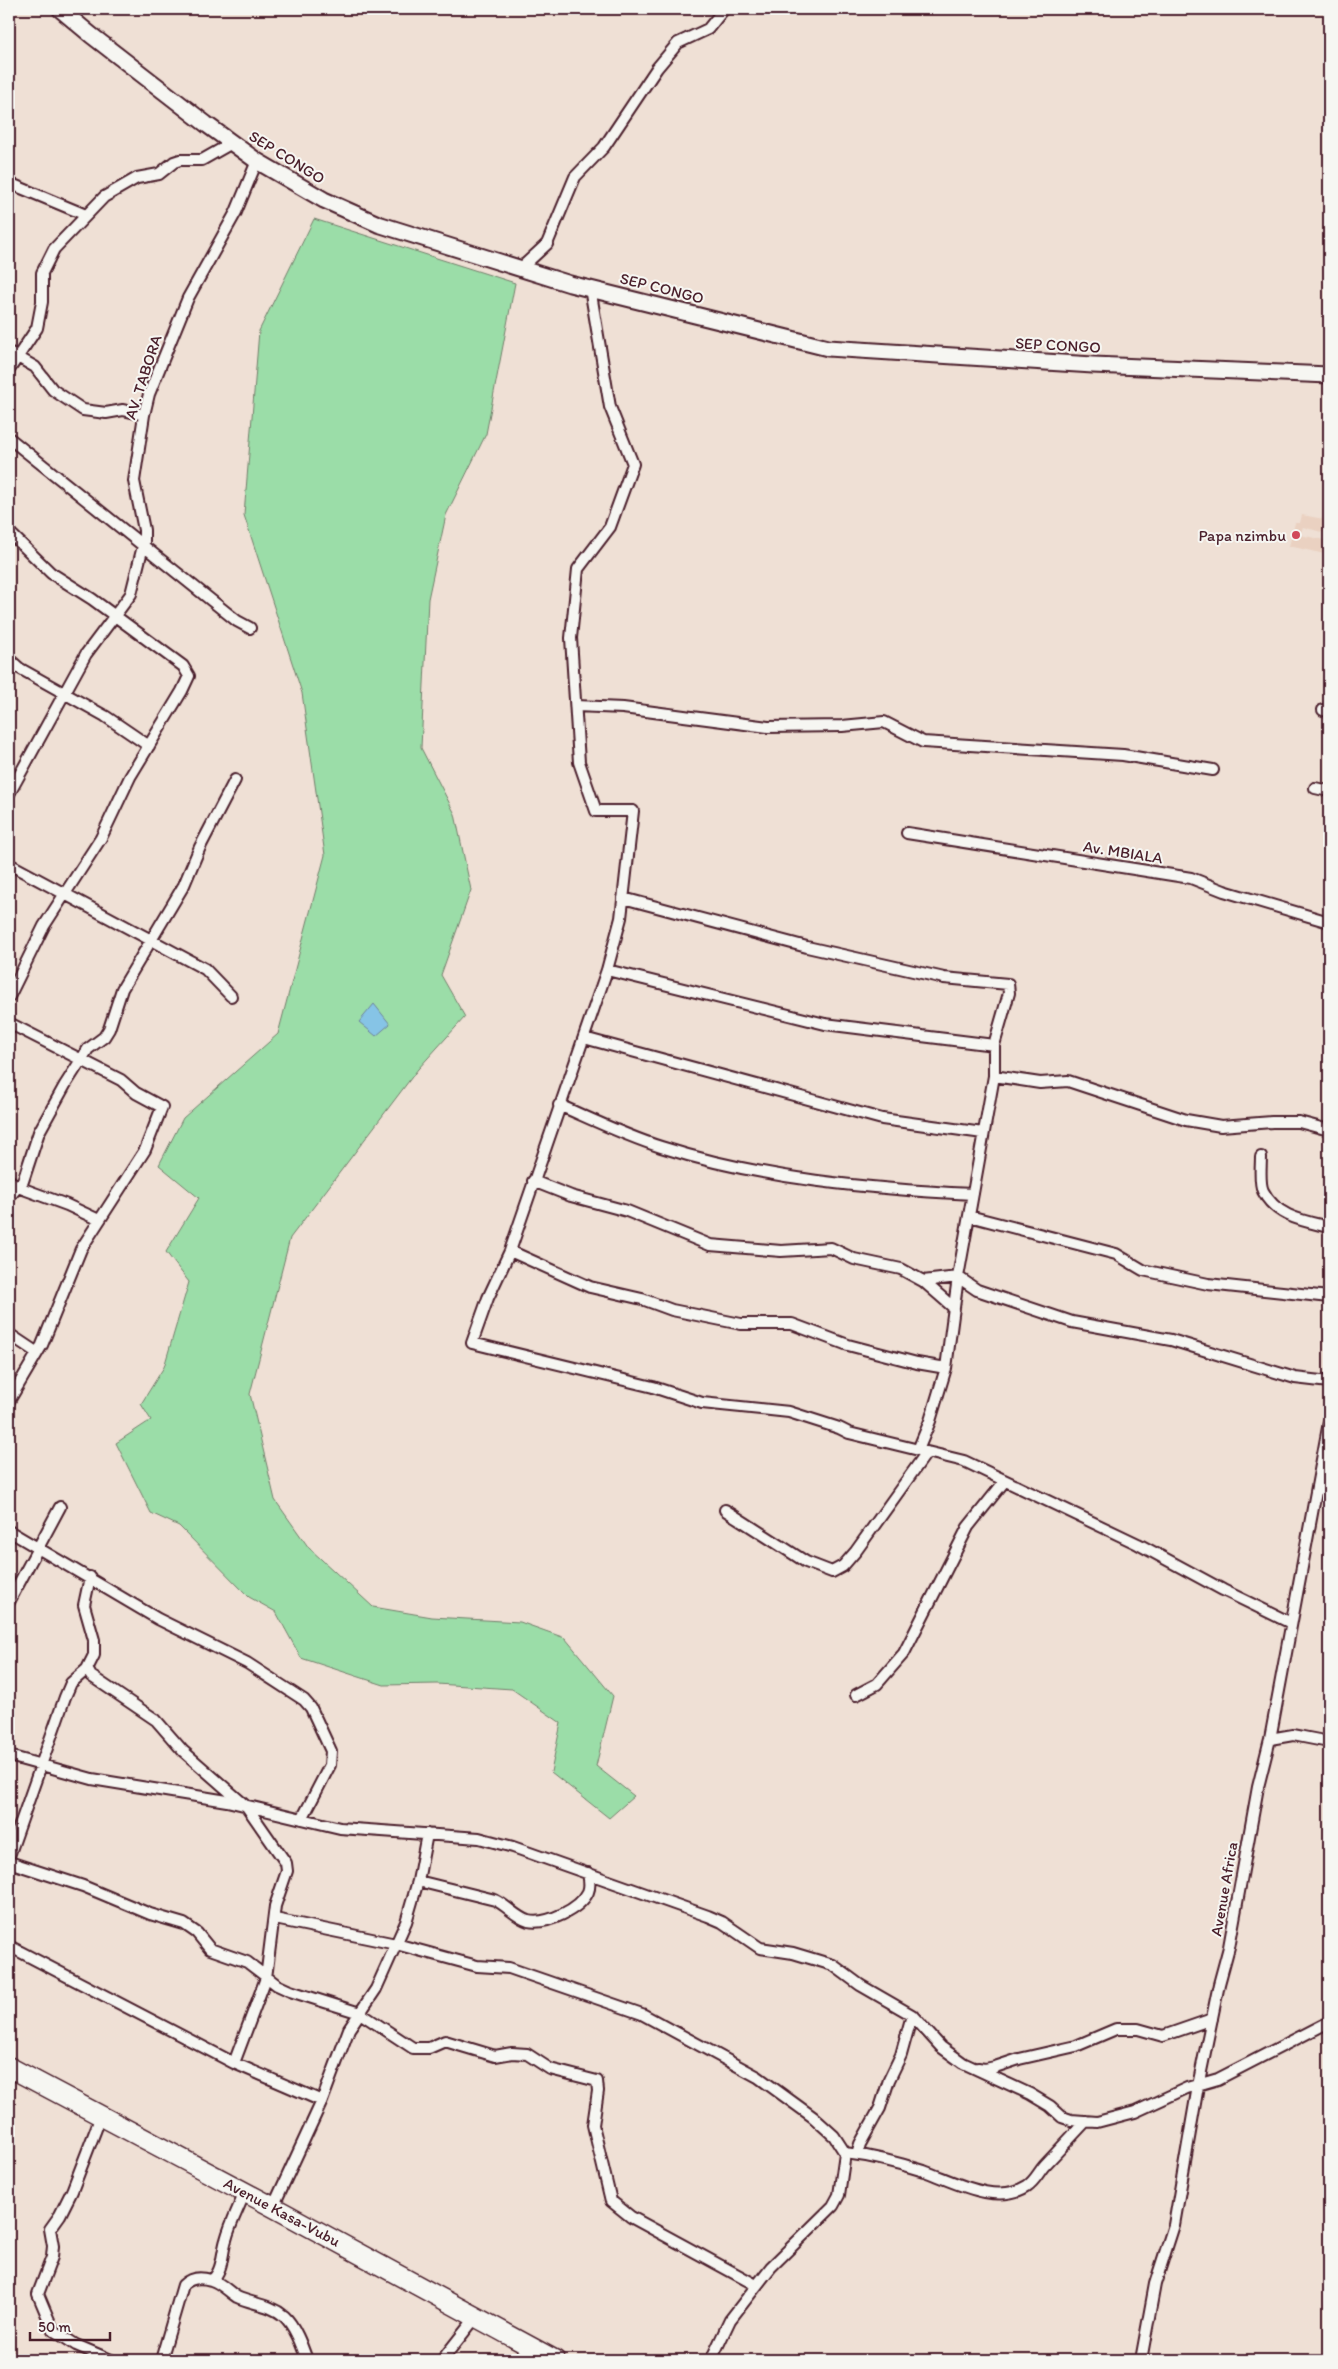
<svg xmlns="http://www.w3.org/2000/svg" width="1338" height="2369" viewBox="0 0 1338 2369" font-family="Itim,sans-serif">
<rect width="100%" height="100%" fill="#efe0d5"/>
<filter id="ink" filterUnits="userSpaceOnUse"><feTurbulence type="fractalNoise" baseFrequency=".02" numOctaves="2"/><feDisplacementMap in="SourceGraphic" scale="10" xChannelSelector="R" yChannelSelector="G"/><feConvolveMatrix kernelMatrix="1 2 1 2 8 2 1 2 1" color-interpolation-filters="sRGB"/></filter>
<g filter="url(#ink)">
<path fill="#ead1c1" d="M1302,515l27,5v14l-26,-7 -3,8 29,6v14l-40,-9 6,-23h5z"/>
<path fill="#9bdda8" stroke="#727e6a" d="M314,219l201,64 -29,151 -40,81 -18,84 -7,149 34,66 16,76 -30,85 24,42 -47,52 -128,169 -40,156 25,106 34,48 64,59 59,10 88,5 45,16 48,58 -17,70 38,30 -25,22 -58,-46 10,-49 -49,-34 -75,-5 -53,1 -83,-27 -25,-46 -27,-15 -70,-71 -28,-13 -35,-70 35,-23 -10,-16 23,-37 25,-85 -23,-30 33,-54 -40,-33 24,-47 95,-84 47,-179 -23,-162 -58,-178 15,-184z"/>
<path fill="#86c4e6" stroke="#6e829b" d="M374,1004l16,20 -14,12 -17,-14z"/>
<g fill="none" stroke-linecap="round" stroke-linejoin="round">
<g stroke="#4a1f2b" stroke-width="14">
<path id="street" d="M9,183l77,32
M521,268l26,-24 28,-67 29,-30 53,-79 21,-25 30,-14 16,-20
M590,288l20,119 23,57 -23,63 -32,42 -7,69 8,124 17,49h37l-12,107 -14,52 -97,281 -22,47 -16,45 181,44 49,16 87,9 50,16 10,5 115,28 174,83 85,46 68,33
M9,352l26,15 18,23 30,20 23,3 17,-3 21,5
M9,370l28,-42 5,-26v-29l12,-24 50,-52 33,-19 22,-4 15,-12 6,-2h22l30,-17
M9,438l228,183 13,7
M9,532l42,41 41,26 91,67 6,10 -7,15 -52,86 -29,61 -57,88 -35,71
M9,659l10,9 86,48 44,30
M576,706l47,2 145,19 74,-1 42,-4 39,20 200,13 90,15
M1323,710l6,1
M1315,788l14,3
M9,794l77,-140 45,-60 13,-52v-12l-10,-49 10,-66 5,-21 39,-96 48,-86 21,-51
M907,833l284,45 33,13 105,31
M9,864l196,105 26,27
M623,898l184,49 137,31 64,6 1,9 -15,52v31l-36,201 -12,91 -16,53 -12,29
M607,970l218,54 169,21
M9,1023l112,57 15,13 26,14 -17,43 -64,99 -39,96 -33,56
M584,1038l298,81 101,14
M994,1076l46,7 28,-2 118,39 35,6 51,-4h27l30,8
M559,1105c34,15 67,31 102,42 100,32 208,42 312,47
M1261,1157c0,9 -2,26 2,34 13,26 41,30 66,36
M9,1180l9,7 49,18 32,15
M533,1181l38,15 56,15 83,34 71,6 50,-3 23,11 47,10 22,12 35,-4 19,13 95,32 99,18 124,38 34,4
M9,1197l14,-16 16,-49 26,-47 23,-36 16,-12 5,-8 13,-40 62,-104 16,-38 35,-67
M969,1216l147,38 27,16 65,14 121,13
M510,1251l80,36 52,12 30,11 69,14h51l56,21 69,18 29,5
M923,1281l31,27
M9,1334l27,18
M725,1510l81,52 26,10 11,-6 13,-15 71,-99
M9,1531l149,88 89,44 57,37 7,8 20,43 -1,14 -28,54
M9,1602l51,-95
M87,1669l4,7 65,44 27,31 64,56 39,56 1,8 -12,35 -9,72 -32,85
M856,1695l21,-11 27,-31 64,-126 36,-45
M1270,1739l23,-4 36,7
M9,1756l83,23 135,22 113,27 139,10 34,9 195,69 14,6 38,26 33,5 40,12 27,20 52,30 29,32 22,16 67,31 20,12 12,11 9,3 26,2 38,-10 52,-24 31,-9 111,-57
M9,1856l56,-159 6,-14 16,-14 7,-14v-15l-10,-35 6,-28
M9,1862l74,24 67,28 34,10 13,9 13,16 37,13 30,23 13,6 70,22 53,35h16l16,-7 50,15 17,-3 15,1 23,15 47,12 1,10 -5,34 18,76 20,16 125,68
M418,1881l77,19c11,5 22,18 33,21 19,4 52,-12 60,-29 3,-7 1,-12 0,-19
M275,1919l121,25 81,22 32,2 133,46 116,63 55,40 21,19 11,17 -6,42 -6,11 -62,61 -41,53 -19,40
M9,1946l225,117 88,38
M978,2068l7,1 10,-2 24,-8 57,-13 40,-17h22l25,7 49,-17
M101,2116l-29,75 -12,24 -10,14 3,17 -1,11 -14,37 15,36 23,15 35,15
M845,2153c27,3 54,10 79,18 29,10 72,35 103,15 8,-5 11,-13 17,-20 14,-15 28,-30 42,-45
M857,2154l3,-10 20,-36 9,-28 12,-25 11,-40
M273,2207l49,-106 27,-72 27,-40 30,-67 12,-41 9,-47
M212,2280c11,-9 10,-28 14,-40 4,-16 13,-33 19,-48
M161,2360l22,-75c8,-8 18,-8 28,-5 9,2 18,12 26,17 15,7 33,7 47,19 11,10 18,30 23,44
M442,2360l34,-43
M1141,2360l14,-76 19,-59 24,-139 21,-102 10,-37 29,-160 12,-48 59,-317"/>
</g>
<g stroke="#4a1f2b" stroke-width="19">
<path id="secondary" d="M60,9l31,26 115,89 51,37 67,39 54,24 192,60 258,64 265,17 236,10"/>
</g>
<g stroke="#4a1f2b" stroke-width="22">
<path id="highway" d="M9,2067l264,140 282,153"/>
</g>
<use href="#street" stroke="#f6f6f2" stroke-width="10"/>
<use href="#secondary" stroke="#f6f6f2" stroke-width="15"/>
<use href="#highway" stroke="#f6f6f2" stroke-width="19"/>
</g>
</g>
<circle fill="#d1495b" stroke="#f6f6f2" stroke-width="2" cx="1296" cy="535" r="5"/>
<g text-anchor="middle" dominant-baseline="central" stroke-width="4" stroke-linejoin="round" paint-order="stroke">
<g font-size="16" fill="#4a1f2b" stroke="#f6f6f2">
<text transform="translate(287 157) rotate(32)">SEP CONGO</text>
<text transform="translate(662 288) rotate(14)">SEP CONGO</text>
<text transform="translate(1058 345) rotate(3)">SEP CONGO</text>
<text transform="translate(143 377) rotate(-72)">AV. TABORA</text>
<text transform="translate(1123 852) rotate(9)">Av. MBIALA</text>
<text transform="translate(1224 1889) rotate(-80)">Avenue Africa</text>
<text transform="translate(282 2212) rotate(28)">Avenue Kasa-Vubu</text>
</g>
<g font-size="16" fill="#4a1f2b" stroke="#f6f6f2" text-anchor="end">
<text x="1286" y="535">Papa nzimbu</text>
</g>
</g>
<rect width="1338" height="2369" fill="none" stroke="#f6f6f2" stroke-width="30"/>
<rect x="15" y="15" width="1308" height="2339" fill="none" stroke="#4a1f2b" stroke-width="2" filter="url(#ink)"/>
<path d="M30 2332v8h80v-8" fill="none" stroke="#4a1f2b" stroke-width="2.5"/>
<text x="38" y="2332" font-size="15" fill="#4a1f2b" stroke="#f6f6f2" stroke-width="4" paint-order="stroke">50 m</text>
</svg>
